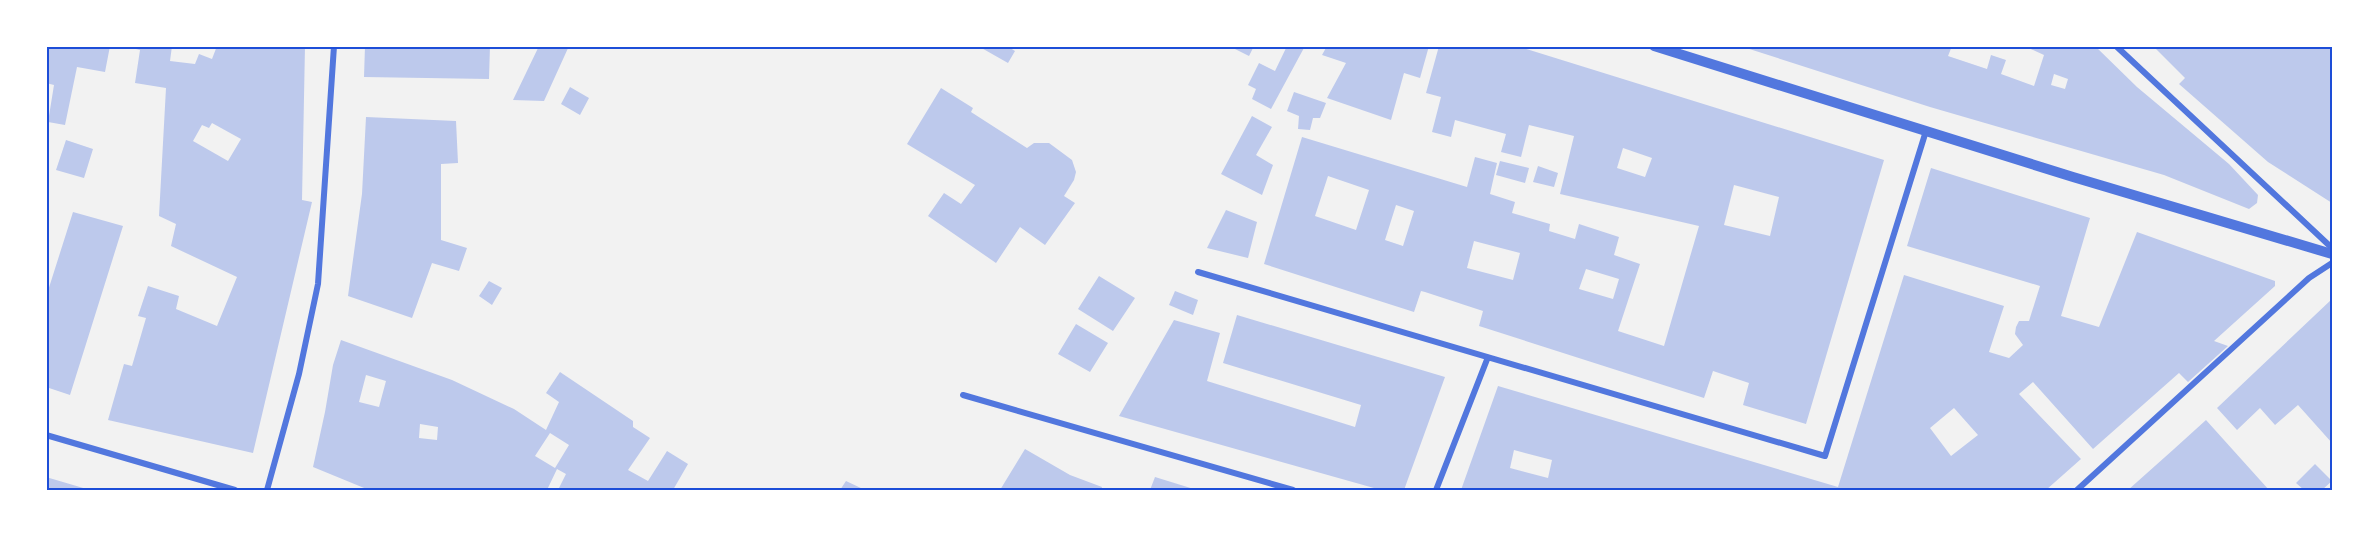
<svg xmlns="http://www.w3.org/2000/svg" width="2379" height="537" viewBox="0 0 2379 537" font-family="'Alegreya Sans',sans-serif">
<rect width="100%" height="100%" fill="#f2f2f2"/>
<path fill="#bdc9ec" fill-rule="evenodd" d="M46,46h64l-5,26 -28,-5 -12,58 -17,-3 6,-37 -8,-2z
M124,46h48l-2,15 25,3 4,-10 13,5 5,-13h88l-3,154 10,2 -59,251 -145,-33 16,-56 8,2 14,-48 -8,-2 10,-30 31,10 -3,13 41,17 20,-49 -66,-31 5,-22 -17,-8 7,-128 -31,-5 5,-33zM212,123l29,16 -13,22 -35,-20 9,-16 7,3z
M365,46h125l-1,33 -125,-2z
M539,46h30l-25,55 -31,-1z
M978,46h29l8,5 -7,12z
M1229,46h25l-5,10z
M1287,46h18l-34,63 -19,-10 4,-10 -8,-4 11,-22 16,8z
M1327,46h102l-9,32 -16,-5 -13,47 -64,-22 19,-35 -24,-8z
M1439,46h78l367,114 -78,264 -63,-19 6,-22 -36,-12 -9,27 -225,-72 4,-15 -58,-19 -4,-1 -7,21 -150,-48 38,-127 165,50 8,-30 22,6 -7,31 25,8 -3,11 38,11 -1,7 26,8 4,-15 40,13 -5,18 26,9 -22,67 46,15 35,-120 -139,-32 14,-58 -45,-11 -8,32 -20,-5 5,-18 -51,-14 -4,17 -19,-5 9,-35 -15,-4zM1623,148l29,10 -7,19 -28,-9zM1328,176l41,14 -13,40 -41,-14zM1734,185l45,12 -9,39 -46,-11zM1396,205l18,6 -11,35 -18,-6zM1474,241l46,12 -7,27 -46,-12zM1586,269l33,10 -6,20 -34,-10z
M1740,46h212l-4,10 39,13 4,-14 15,5 -5,14 33,12 10,-31 -20,-9h71l42,41 92,77 29,31 -1,8 -8,6 -85,-34 -234,-68zM2054,74l14,5 -3,10 -14,-4z
M2153,46h179v157l-64,-41 -89,-78 6,-6z
M570,87l19,11 -9,17 -19,-11z
M941,88l32,20 -2,4 56,36 7,-5h15l23,17 4,12 -2,8 -10,16 11,7 -30,42 -25,-18 -24,36 -68,-47 16,-23 17,11 14,-19 -68,-41z
M1294,92l32,11 -6,15h-7l-3,12 -12,-1 1,-13 -12,-5z
M1252,116l20,11 -16,28 17,10 -11,30 -41,-21z
M366,117l90,4 2,42 -17,1v76l26,8 -8,23 -27,-8 -20,55 -64,-22 14,-102z
M66,140l27,9 -9,29 -28,-8z
M1500,161l29,7 -4,15 -29,-8z
M1538,166l20,7 -4,14 -21,-5z
M1931,168l159,50 -29,98 38,11 38,-95 138,49v5l-61,55 14,5 -40,36 -9,-9 -86,76 -60,-67 -14,12 62,65 -35,31h-585l37,-104 340,101 66,-212 100,31 -15,46 20,6 14,-13 -8,-11 1,-7 3,-6h10l11,-35 -133,-40zM1954,408l24,27 -27,21 -21,-28zM1514,450l38,10 -4,18 -38,-10z
M1226,210l31,12 -9,36 -41,-10z
M73,212l50,14 -53,169 -24,-8v-90z
M1099,276l36,22 -22,33 -35,-22z
M489,281l13,7 -10,17 -13,-9z
M1175,291l23,9 -5,15 -24,-10z
M2332,299v144l-34,-38 -23,20 -15,-17 -23,22 -20,-22z
M1237,315l208,62 -41,113h-23l-262,-74 55,-96 46,13 -13,48 148,46 6,-22 -138,-42z
M1076,324l32,19 -18,29 -32,-18z
M341,340l111,40 62,29 32,21 13,-28 -13,-9 14,-21 73,49v6l17,11 -22,32 20,11 19,-30 21,13 -15,26h-115l8,-16 -9,-5 -10,21h-178l-56,-23 12,-55 8,-47zM366,375l20,6 -7,26 -20,-5zM420,424l18,3 -1,13 -18,-2zM550,433l19,12 -14,23 -20,-12z
M2206,420l63,70h-141l46,-41z
M1025,449l45,26 32,12 -1,3h-101z
M2315,464l17,17 -10,9h-18l-8,-7z
M46,477l44,13h-44z
M1155,477l42,13h-47z
M846,481l19,9h-25z"/>
<g fill="none" stroke-linecap="round" stroke-linejoin="round">
<path stroke="#5277de" stroke-width="6" d="M2116,46l216,202
M1198,272l627,184 101,-325
M963,395l330,95
M46,435l189,55
M267,490l32,-116 19,-90 16,-238
M1436,490l52,-133
M2077,490l232,-212 23,-15"/>
<path stroke="#5277de" stroke-width="10" d="M1654,46l419,131 259,77"/>
</g>
<rect width="2379" height="537" fill="none" stroke="#ffffff" stroke-width="96"/>
<rect x="48" y="48" width="2283" height="441" fill="none" stroke="#1d4ed8" stroke-width="2"/>
</svg>
